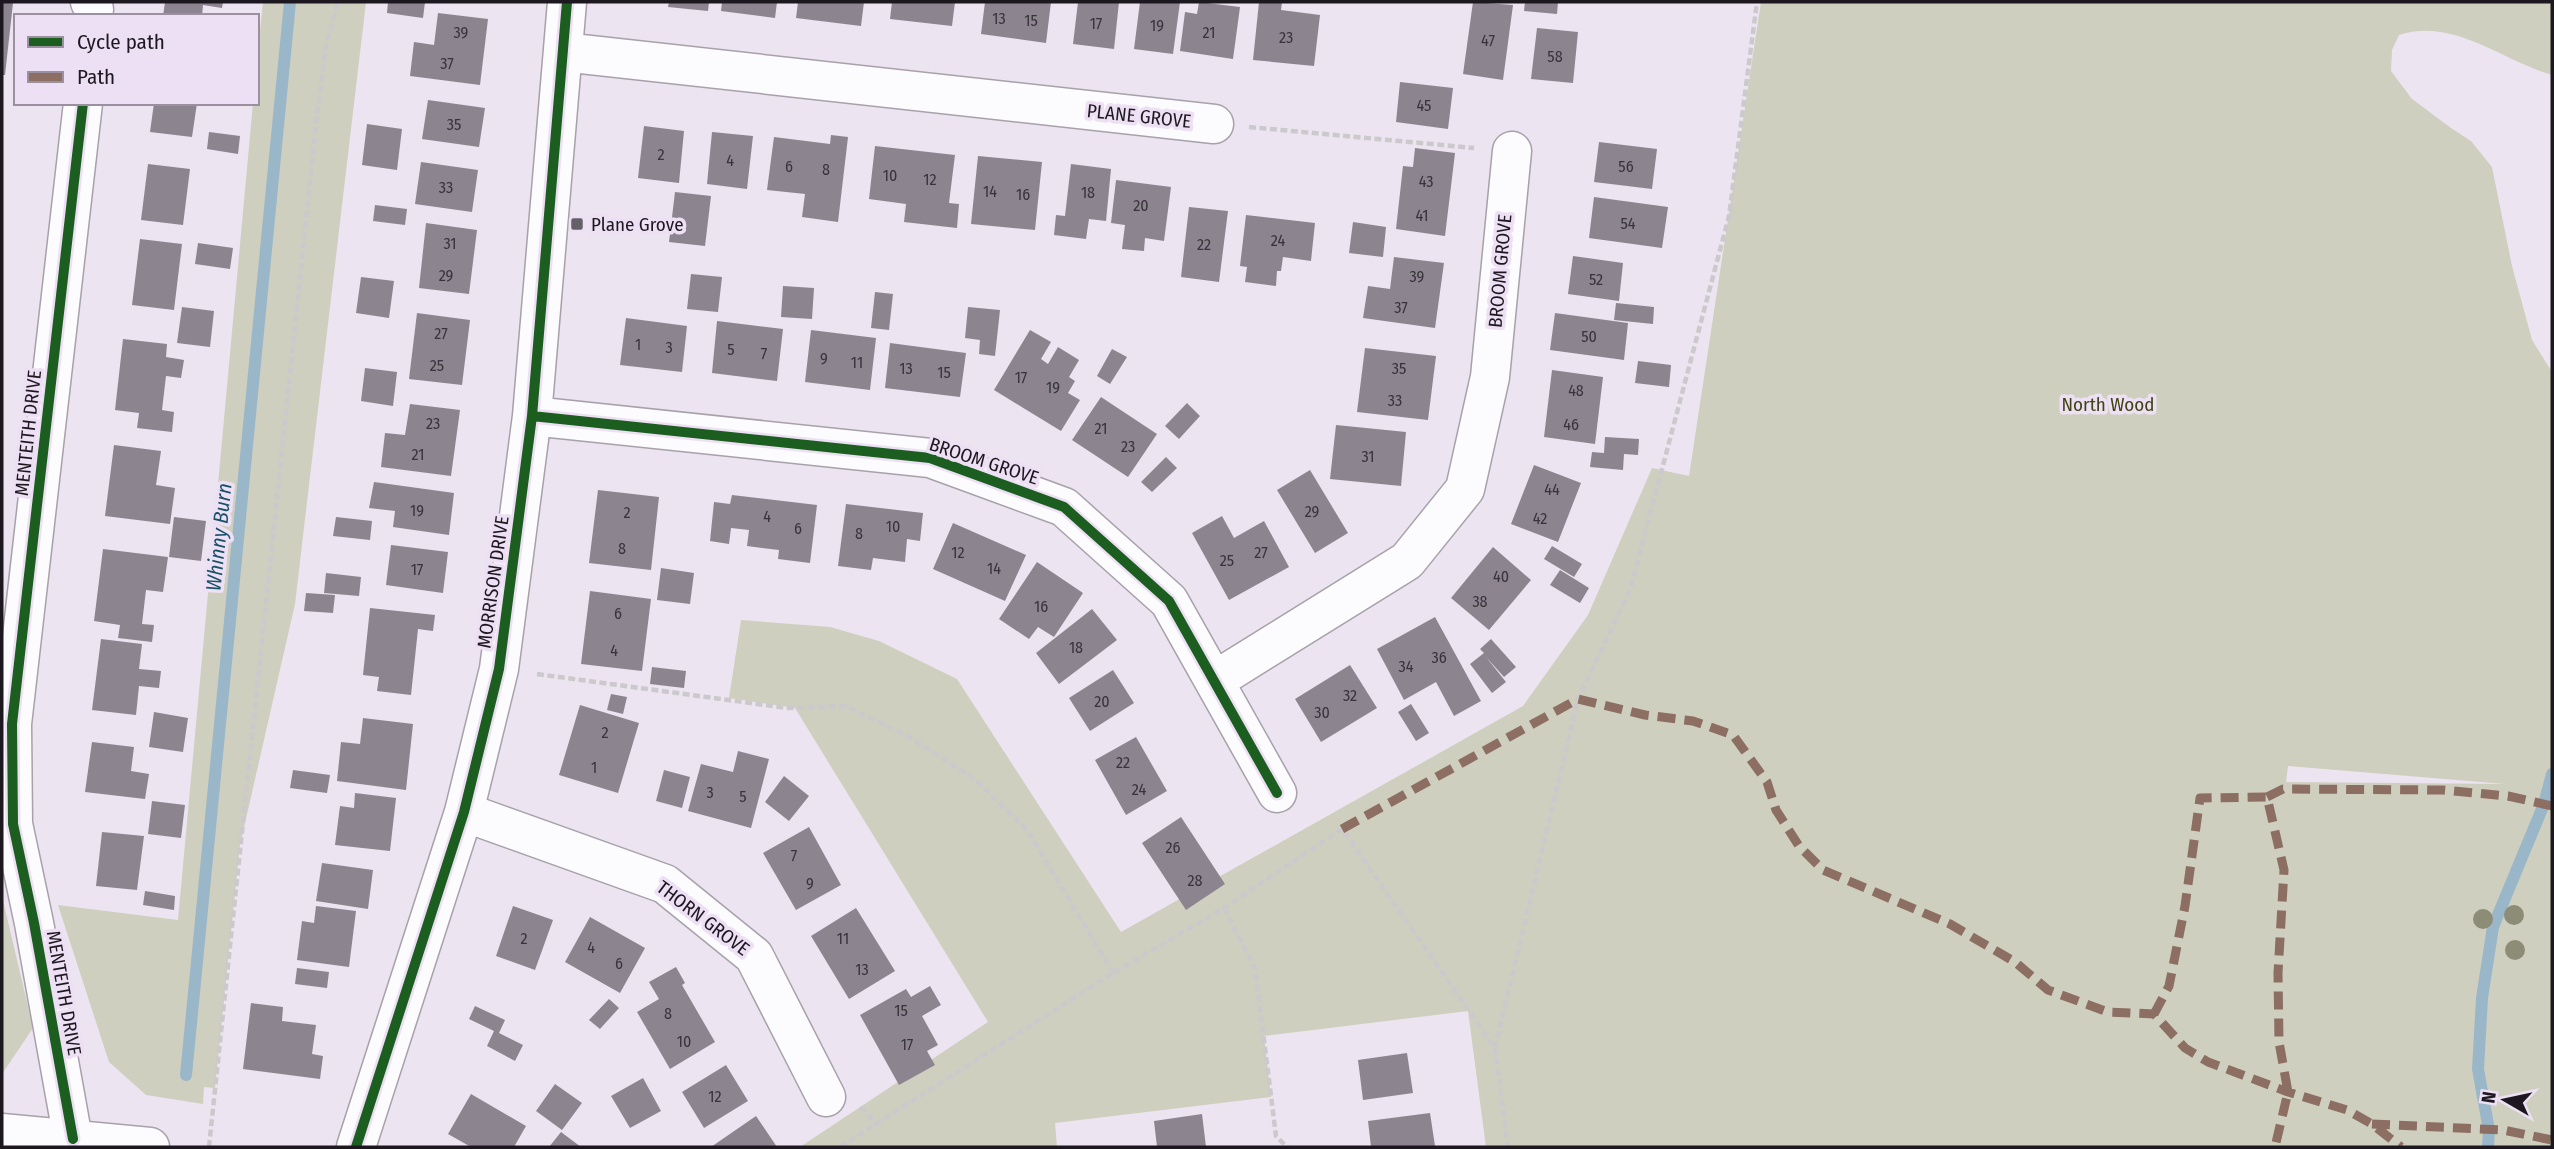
<svg xmlns="http://www.w3.org/2000/svg" width="2554" height="1149" viewBox="0 0 2554 1149" font-family="'Fira Sans Condensed',sans-serif">
<rect width="100%" height="100%" fill="#ece4f0"/>
<path fill="#cfcfbf" fill-rule="evenodd" d="M263,2h103l-71,602 -55,241 -25,243 -11,-1 -1,17 -57,-9 -37,-33 -51,-157 120,15 75,-817h4v-43z
M1761,2h791v73c-49,-14 -99,-58 -153,-40l-7,15 -1,21 21,28 39,29 20,13 21,26 20,99 20,74 20,32v775h-1066l-18,-136 -204,25 7,61 -216,26 2,24h-257l188,-125 -193,-314 -66,-10 12,-78 89,7 49,14 78,38 164,253 402,-226 65,-91 64,-147 37,8zM2288,766l217,18h1l-220,-2z
M2,896l31,132 -31,46z"/>
<g fill="none" stroke-linecap="round" stroke-linejoin="round">
<path stroke="#9ab7c9" stroke-width="12" d="M186,1075l104,-1073
M2488,1147l1,-17 -11,-61 4,-71 11,-71 51,-123 8,-30"/>
</g>
<path fill="#8c8590" d="M2,2l11,1 -8,72h-3z
M165,2h58l-1,6 -19,-3 -1,11h-39z
M388,2h37l-2,16 -36,-5z
M669,2h40l-1,9 -40,-4z
M722,2h55l-2,16 -54,-7z
M798,2h66l-3,24 -65,-8z
M892,2h63l-3,24 -62,-7z
M985,2h66l-5,41 -65,-9z
M1078,2h41l-5,47 -41,-5z
M1140,2h40l-7,52 -39,-5z
M1199,2l41,5 -7,52 -53,-8 5,-39 12,2z
M1259,2h23l-1,8 39,5 -6,51 -61,-6z
M1473,2l40,3 -10,75 -40,-6z
M1525,2h33l-1,12 -33,-3z
M438,13l50,6 -8,66 -70,-9 4,-34 20,3z
M1537,28l41,4 -5,51 -42,-4z
M1400,82l53,6 -5,41 -52,-7z
M428,100l57,8 -6,39 -57,-8z
M154,103h43l-5,34 -42,-5z
M367,124l35,5 -5,41 -35,-5z
M644,126l40,5 -5,52 -41,-5z
M209,132l31,4 -2,18 -31,-5z
M712,132l41,4 -6,53 -40,-5z
M831,135l17,2 -10,85 -36,-5 3,-23 -38,-4 7,-53 56,7z
M1599,142l58,7 -5,40 -58,-7z
M875,146l80,9 -6,48 10,1 -2,24 -53,-6 2,-18 -37,-5z
M1415,148l40,5 -10,83 -49,-7 7,-63 10,1z
M978,156l64,6 -7,68 -64,-6z
M421,162l57,8 -6,42 -57,-8z
M148,164l42,5 -7,56 -42,-5z
M1071,164l40,5 -5,52 -17,-2 -3,20 -32,-4 2,-20 9,1z
M1116,180l55,7 -7,54 -19,-3 -1,13 -22,-2 3,-24 -14,-2z
M675,192l36,4 -6,50 -36,-4z
M1594,197l74,10 -6,41 -73,-10z
M375,205l32,4 -2,16 -32,-4z
M1189,207l39,4 -9,71 -38,-5z
M1246,215l69,8 -4,38 -28,-4 -2,14h-4l-1,15 -31,-4 2,-15 -7,-1z
M1353,222l33,5 -3,30 -34,-4z
M426,223l51,7 -8,64 -50,-6z
M140,239l42,5 -8,66 -42,-5z
M198,243l35,5 -3,21 -35,-5z
M1573,256l50,7 -4,38 -51,-7z
M1394,257l50,6 -9,65 -72,-10 5,-32 22,3z
M691,274l31,3 -4,35 -31,-3z
M361,277l33,4 -5,37 -33,-5z
M783,286l31,2 -2,31 -31,-2z
M875,292l18,2 -4,36 -18,-2z
M1616,303l38,4 -1,17 -39,-4z
M182,307l32,4 -4,36 -33,-4z
M968,307l32,3 -5,46 -16,-2 1,-14 -15,-2z
M417,313l53,7 -8,65 -53,-6z
M1555,313l73,10 -4,37 -74,-10z
M626,318l61,8 -5,46 -62,-7z
M717,321l66,8 -6,52 -65,-8z
M811,330l65,8 -6,52 -65,-8z
M1030,330l21,12 -10,17 7,5 10,-17 21,13 -10,17 6,4 -7,12 12,7 -19,31 -67,-41z
M123,339l44,5 -1,13 18,3 -3,18 -15,-2 -4,34 12,2 -2,20 -35,-4 2,-15 -24,-3z
M890,343l76,10 -6,44 -75,-9z
M1365,348l71,8 -8,64 -71,-8z
M1112,349l15,8 -17,27 -13,-8z
M1638,361l33,4 -2,22 -34,-4z
M365,368l32,4 -4,34 -32,-5z
M1552,370l51,7 -8,67 -51,-7z
M1101,397l56,37 -29,43 -56,-37z
M1187,403l13,13 -21,23 -14,-13z
M410,404l50,6 -9,66 -70,-9 4,-34 20,2z
M1336,425l70,7 -5,54 -71,-7z
M1605,437l34,2 -1,16 -14,-1 -1,16 -33,-3 2,-15 12,1z
M114,445l47,6 -5,34 19,3 -5,36 -65,-8z
M1166,457l11,11 -25,24 -11,-10z
M1534,465l47,18 -23,59 -47,-18z
M1310,470l38,63 -33,20 -38,-63z
M374,482l80,11 -5,42 -56,-8 2,-16 -26,-3z
M598,490l61,7 -8,73 -62,-7z
M732,495l85,10 -7,58 -32,-4 1,-9 -32,-4 2,-16 -18,-2 -2,16 -19,-3 4,-39 16,2z
M846,504l77,9 -3,28 -13,-2 -2,23 -32,-4 -2,12 -33,-4z
M1222,516l12,22 30,-17 25,46 -60,33 -37,-67z
M174,517l32,4 -5,40 -32,-4z
M336,517l36,4 -2,19 -37,-4z
M953,523l73,32 -21,46 -72,-32z
M391,545l57,7 -5,41 -57,-8z
M1552,546l30,18 -8,13 -30,-18z
M1493,547l38,33 -42,50 -38,-32z
M103,549l65,8 -5,35 -17,-2 -4,34 12,1 -2,17 -34,-4 2,-13 -26,-4z
M1037,562l46,31 -29,44 -16,-10 -9,12 -30,-20z
M661,568l33,5 -4,31 -33,-4z
M1560,570l29,18 -9,15 -30,-18z
M326,573l35,4 -2,19 -35,-3z
M590,591l61,8 -9,72 -61,-7z
M306,593l29,2 -2,18 -29,-2z
M370,608l65,7 -2,16 -15,-2 -7,66 -34,-4 2,-14 -16,-2z
M1092,609l25,31 -58,44 -23,-31z
M1435,617l46,84 -27,15 -18,-34 -32,18 -27,-51z
M101,639l41,5 -3,25 22,2 -2,17 -20,-2 -3,29 -44,-5z
M1491,639l25,28 -12,10 -18,-20 20,25 -14,11 -22,-29 14,-11 -4,-4z
M1350,665l27,43 -56,34 -26,-43z
M652,667l34,4 -2,17 -34,-4z
M1113,670l21,33 -44,28 -21,-33z
M611,694l16,3 -4,17 -16,-4z
M1411,704l18,29 -13,8 -18,-29z
M580,705l59,18 -21,70 -59,-18z
M154,712l34,6 -5,34 -34,-5z
M363,718l50,6 -7,66 -69,-9 4,-39 19,2z
M1136,737l31,54 -41,24 -31,-55z
M92,742l42,5 -3,24 18,3 -4,25 -60,-7z
M738,751l31,8 -18,69 -63,-17 13,-47 32,8z
M293,770l37,5 -3,18 -37,-5z
M664,770l26,7 -8,31 -26,-7z
M784,776l25,20 -20,25 -24,-19z
M355,793l41,5 -6,53 -55,-6 5,-39 14,2z
M152,801l33,4 -4,33 -33,-4z
M1181,817l44,67 -39,26 -44,-67z
M809,827l32,58 -45,25 -33,-57z
M102,832l42,4 -7,54 -41,-4z
M322,863l51,7 -5,39 -52,-8z
M145,891l30,5 -1,14 -31,-5z
M316,906l40,5 -7,56 -52,-7 5,-39 12,2z
M513,906l40,14 -18,50 -39,-14z
M856,908l39,63 -46,28 -38,-63z
M590,917l55,31 -25,45 -55,-31z
M676,967l9,16 -3,2 33,57 -45,27 -33,-57 22,-13 -10,-17z
M297,968l32,4 -2,16 -32,-4z
M930,986l11,19 -19,11 16,29 -11,6 8,14 -36,20 -39,-70 46,-26 5,8z
M609,999l10,9 -19,21 -11,-9z
M251,1003l32,4 -1,14 34,4 -4,29 11,2 -3,23 -77,-10z
M475,1006l30,14 -6,13 24,12 -8,16 -28,-15 7,-15 -25,-12z
M1407,1053l6,40 -50,7 -5,-40z
M726,1065l22,36 -44,27 -22,-36z
M643,1078l18,33 -31,17 -19,-32z
M555,1084l27,19 -20,27 -26,-19z
M471,1094l55,32 -12,21h-43l-23,-13z
M1430,1113l5,33 -64,1 -3,-26z
M1202,1114l4,33h-49l-3,-26z
M756,1116l21,31h-66z
M561,1132l20,15h-32z"/>
<g fill="none" stroke-linecap="round" stroke-linejoin="round">
<g stroke="#a7a1aa" stroke-width="41">
<path id="minor" d="M90,2l4,7 -1,7
M563,52l651,72
M532,416l398,42 134,49 105,94 108,192
M1214,681l193,-120 58,-72 25,-112 22,-226
M464,812l201,72 89,72 72,141
M2,1133l148,14
M73,1139l-39,-216 -21,-99 -1,-100 71,-621
M356,1147l108,-335 35,-143 33,-253 35,-414"/>
</g>
<path stroke="#ccc9cd" stroke-width="4.5" stroke-dasharray="7 3.5" stroke-linecap="butt" d="M1249,127l225,21
M537,674l250,34 58,-2 61,29 70,45 52,51 85,142
M1224,908l31,60 21,168 11,11
M1495,1048l83,-349 52,-109 99,-374 28,-214
M860,1108l4,1 12,16
M209,1147l108,-1031 9,-71 12,-43
M840,1147l273,-174 111,-65 118,-79 153,219 13,99"/>
<use href="#minor" stroke="#fcfbfd" stroke-width="38"/>
<path stroke="#8d6e63" stroke-width="9" stroke-dasharray="18 9" stroke-linecap="butt" d="M2267,797l16,-8 160,1 65,6 44,10
M1342,829l236,-130 67,16 48,6 40,14 34,47 9,28 23,36 24,24 127,54 65,38 33,28 60,22 46,2 31,34 23,14 80,30 59,18 25,14 29,23
M2154,1014l15,-28 16,-80 15,-108 67,-1 17,73 -6,103 1,69 9,50 -13,55
M2372,1124l131,6 49,10"/>
<g stroke="#eee0f4" stroke-width="15">
<path id="cycleway" d="M532,416l398,42 134,49 105,94 108,192
M73,1139l-39,-216 -21,-99 -1,-100 71,-621
M356,1147l108,-335 35,-143 33,-253 35,-414"/>
</g>
<use href="#cycleway" stroke="#1b5e20" stroke-width="10"/>
</g>
<g fill="#8d8c77">
<circle cx="2514" cy="915" r="10"/>
<circle cx="2483" cy="919" r="10"/>
<circle cx="2515" cy="950" r="10"/>
</g>
<rect fill="#655f68" stroke="#eee0f4" stroke-width="2.5" x="570" y="217" width="14" height="14" rx="3.5"/>
<g text-anchor="middle" dominant-baseline="central" stroke-width="7" stroke-linejoin="round" paint-order="stroke">
<g font-size="16" fill="#39333b">
<text x="999" y="18">13</text>
<text x="1031" y="20">15</text>
<text x="1096" y="23">17</text>
<text x="1157" y="25">19</text>
<text x="461" y="32">39</text>
<text x="1209" y="32">21</text>
<text x="1286" y="37">23</text>
<text x="1488" y="40">47</text>
<text x="1555" y="56">58</text>
<text x="447" y="63">37</text>
<text x="1424" y="105">45</text>
<text x="454" y="124">35</text>
<text x="661" y="154">2</text>
<text x="730" y="160">4</text>
<text x="789" y="166">6</text>
<text x="1626" y="166">56</text>
<text x="826" y="169">8</text>
<text x="890" y="175">10</text>
<text x="930" y="179">12</text>
<text x="1426" y="181">43</text>
<text x="446" y="187">33</text>
<text x="990" y="191">14</text>
<text x="1088" y="192">18</text>
<text x="1023" y="194">16</text>
<text x="1141" y="205">20</text>
<text x="1422" y="215">41</text>
<text x="1628" y="223">54</text>
<text x="1278" y="240">24</text>
<text x="450" y="243">31</text>
<text x="1204" y="244">22</text>
<text x="446" y="275">29</text>
<text x="1417" y="276">39</text>
<text x="1596" y="279">52</text>
<text x="1401" y="307">37</text>
<text x="441" y="333">27</text>
<text x="1589" y="336">50</text>
<text x="638" y="344">1</text>
<text x="669" y="347">3</text>
<text x="731" y="349">5</text>
<text x="764" y="353">7</text>
<text x="824" y="358">9</text>
<text x="857" y="362">11</text>
<text x="437" y="365">25</text>
<text x="906" y="368">13</text>
<text x="1399" y="368">35</text>
<text x="944" y="372">15</text>
<text x="1021" y="377">17</text>
<text x="1053" y="387">19</text>
<text x="1576" y="390">48</text>
<text x="1395" y="400">33</text>
<text x="433" y="423">23</text>
<text x="1571" y="424">46</text>
<text x="1101" y="428">21</text>
<text x="1128" y="446">23</text>
<text x="418" y="454">21</text>
<text x="1368" y="456">31</text>
<text x="1552" y="489">44</text>
<text x="417" y="510">19</text>
<text x="1312" y="511">29</text>
<text x="627" y="512">2</text>
<text x="767" y="516">4</text>
<text x="1540" y="518">42</text>
<text x="893" y="526">10</text>
<text x="798" y="528">6</text>
<text x="859" y="533">8</text>
<text x="622" y="548">8</text>
<text x="958" y="552">12</text>
<text x="1261" y="552">27</text>
<text x="1227" y="560">25</text>
<text x="994" y="568">14</text>
<text x="417" y="569">17</text>
<text x="1501" y="576">40</text>
<text x="1480" y="601">38</text>
<text x="1041" y="606">16</text>
<text x="618" y="613">6</text>
<text x="1076" y="647">18</text>
<text x="614" y="650">4</text>
<text x="1439" y="657">36</text>
<text x="1406" y="666">34</text>
<text x="1350" y="695">32</text>
<text x="1102" y="701">20</text>
<text x="1322" y="712">30</text>
<text x="605" y="732">2</text>
<text x="1123" y="762">22</text>
<text x="594" y="767">1</text>
<text x="1139" y="789">24</text>
<text x="710" y="792">3</text>
<text x="743" y="796">5</text>
<text x="1173" y="847">26</text>
<text x="794" y="855">7</text>
<text x="1195" y="880">28</text>
<text x="810" y="883">9</text>
<text x="524" y="938">2</text>
<text x="843" y="938">11</text>
<text x="591" y="947">4</text>
<text x="619" y="963">6</text>
<text x="862" y="969">13</text>
<text x="901" y="1010">15</text>
<text x="668" y="1013">8</text>
<text x="684" y="1041">10</text>
<text x="907" y="1044">17</text>
<text x="715" y="1096">12</text>
</g>
<g font-size="19" fill="#1d181f" stroke="#eee0f4">
<text transform="translate(1139 116) rotate(6)">PLANE GROVE</text>
<text transform="translate(1500 271) rotate(-85)">BROOM GROVE</text>
<text transform="translate(28 433) rotate(-84)">MENTEITH DRIVE</text>
<text transform="translate(984 461) rotate(18)">BROOM GROVE</text>
<text transform="translate(493 582) rotate(-82)">MORRISON DRIVE</text>
<text transform="translate(703 918) rotate(37)">THORN GROVE</text>
<text transform="translate(64 993) rotate(80)">MENTEITH DRIVE</text>
</g>
<g font-size="19" fill="#1d181f" stroke="#eee0f4" text-anchor="start">
<text x="591" y="224">Plane Grove</text>
</g>
<g font-size="19" fill="#3f4414" stroke="#eee0f4">
<text x="2108" y="404">North Wood</text>
</g>
<g font-size="21" font-style="italic" fill="#185269" stroke="#eee0f4">
<text transform="translate(219 537) rotate(-84)">Whinny Burn</text>
</g>
</g>
<rect width="2554" height="1149" fill="none" stroke="#1d181f" stroke-width="7"/>
<rect x="14" y="14" width="245" height="91" fill="#eee0f4" stroke="#9a909f" stroke-width="2"/>
<rect x="28" y="37" width="35" height="10" fill="#1b5e20" stroke="#9a909f" stroke-width="2"/>
<text x="77" y="49" font-size="21" fill="#1d181f">Cycle path</text>
<rect x="28" y="72" width="35" height="10" fill="#8d6e63" stroke="#9a909f" stroke-width="2"/>
<text x="77" y="84" font-size="21" fill="#1d181f">Path</text>
<g transform="translate(2505 1100) rotate(279)" stroke="#eee0f4" stroke-width="5" paint-order="stroke">
<path d="M0-5L12 26L0 18L-12 26Z" fill="#1d181f"/>
<text y="-10" font-size="19" font-weight="bold" text-anchor="middle" fill="#1d181f">N</text>
</g>
</svg>
